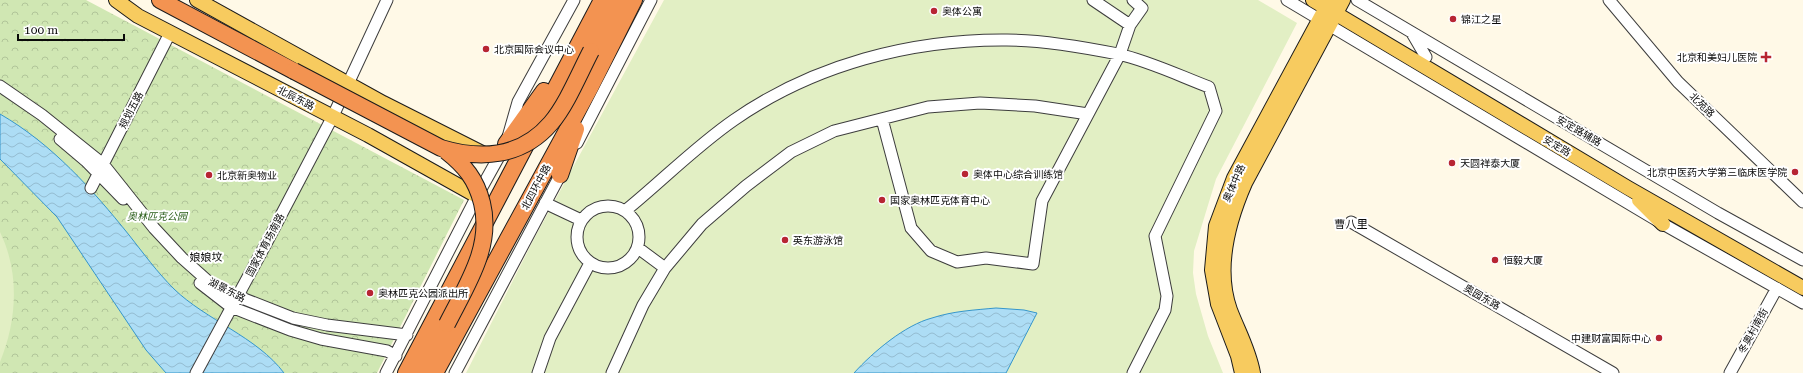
<svg xmlns="http://www.w3.org/2000/svg" width="1803" height="373" viewBox="0 0 1803 373" font-family="'Roboto Serif','Noto Sans SC',serif">
<defs>
<pattern id="park-crowns" width="20" height="18" patternUnits="userSpaceOnUse"><rect width="20" height="18" fill="#d0e7b3"/><path d="M2 6a3 3 0 1 1 6 0M12 15a3 3 0 1 1 6 0" fill="none" stroke="#b1c599"/></pattern>
<pattern id="water-waves" width="16" height="10" patternUnits="userSpaceOnUse"><rect width="16" height="10" fill="#adddf5"/><path d="M0 5q4-4 8 0t8 0" fill="none" stroke="#94bcd1"/></pattern>
</defs>
<rect width="100%" height="100%" fill="#fff9e7"/>
<path fill="url(#park-crowns)" d="M0,0h86l378,200 -87,173h-377z"/>
<path fill="#e2efc4" d="M664,0h594l39,23 -81,156 -22,72 -1,22 3,21 12,42 15,37h-757l69,-136z
M0,232c20,41 17,89 0,130z"/>
<path fill="url(#water-waves)" stroke="#3596cb" d="M0,114c52,30 92,75 129,121 15,19 28,37 45,54 32,31 83,48 110,84h-118l-20,-23 -89,-133 -57,-58z
M996,308l28,2 13,3 -31,60h-152c19,-21 51,-48 78,-55 21,-7 43,-8 64,-10z"/>
<g fill="none" stroke-linecap="round" stroke-linejoin="round">
<g stroke="#3d3d3d" stroke-width="13">
<path id="minor" d="M1093,0l37,25
M1287,0l376,224 140,79
M1357,0l361,213 85,47
M1609,0l69,82 125,120
M1412,33l14,24
M0,86l42,29 61,49 51,64 28,30 27,24 20,11 64,25 34,7 80,10
M882,119l29,109 20,23 26,11 29,-4 47,6 9,-63 78,-147 10,-29 12,-17 -9,-8
M60,139l26,22 37,38
M577,143l74,-143
M91,188l79,-155
M545,203l36,17
M577 237a31 31 0 1 1 62 0a31 31 0 1 1-62 0Z
M625,211c37,-30 70,-64 109,-91 79,-55 177,-81 273,-80 37,0 76,7 111,14 31,7 62,22 91,33l7,24 -61,125 12,60 -2,14 -32,63
M1351,222l262,151
M638,248l27,20
M200,283l31,24 59,23 31,9 66,12 9,5
M196,373l72,-133 65,-124 54,-116
M386,373l91,-177 29,-52 12,-42 56,-102
M455,373l109,-205
M538,373l12,-35 40,-75
M612,373l31,-68 22,-37 37,-44 44,-38 45,-34 43,-21 94,-24 52,-4 55,3 53,8
M1730,373l47,-85"/>
</g>
<g stroke="#1b1b1b" stroke-width="16">
<path id="major" d="M116,0l22,16 230,119 109,61
M197,0l186,103 101,51
M1313,0l315,188 175,100
M1639,200l24,24
M1242,373l-4,-17 -20,-52 -6,-34 4,-44 18,-48 96,-178
M1253,373c-4,-23 -15,-42 -23,-63 -15,-42 -2,-88 15,-127l98,-183"/>
</g>
<g stroke="#1b1b1b" stroke-width="18">
<path id="highway" d="M160,0l134,71
M591,51l27,-51
M506,144l38,-53
M560,175l16,-46
M406,373l196,-373
M420,373l27,-49
M435,373l155,-285 44,-88"/>
</g>
<use href="#minor" stroke="#fff" stroke-width="11"/>
<use href="#major" stroke="#f7cb5f" stroke-width="14"/>
<use href="#highway" stroke="#f39351" stroke-width="16"/>
<g stroke="#1b1b1b" stroke-width="18" stroke-linecap="butt">
<path id="highway-bridge" d="M294,71l147,77c40,12 81,9 110,-25 16,-19 28,-49 40,-72
M446,151c19,15 30,28 36,52 11,44 -16,83 -35,121"/>
</g>
<use href="#highway-bridge" stroke="#f39351" stroke-width="16"/>
</g>
<g fill="#b72533" stroke="#fff" stroke-width="1.5">
<circle cx="934" cy="11" r="4"/>
<circle cx="1453" cy="19" r="4"/>
<circle cx="486" cy="49" r="4"/>
<path d="M1764 51h4v4h4v4h-4v4h-4v-4h-4v-4h4z"/>
<circle cx="1452" cy="163" r="4"/>
<circle cx="1795" cy="172" r="4"/>
<circle cx="965" cy="174" r="4"/>
<circle cx="209" cy="175" r="4"/>
<circle cx="882" cy="200" r="4"/>
<circle cx="785" cy="240" r="4"/>
<circle cx="1495" cy="260" r="4"/>
<circle cx="370" cy="293" r="4"/>
<circle cx="1659" cy="338" r="4"/>
</g>
<g text-anchor="middle" dominant-baseline="central" stroke-width="4" stroke-linejoin="round" paint-order="stroke">
<g font-size="10" fill="#0a0a0a" stroke="#fff" text-anchor="start">
<text x="942" y="11">奥体公寓</text>
<text x="1461" y="19">锦江之星</text>
<text x="494" y="49">北京国际会议中心</text>
<text x="1757" y="57" text-anchor="end">北京和美妇儿医院</text>
<text x="1460" y="163">天圆祥泰大厦</text>
<text x="1787" y="172" text-anchor="end">北京中医药大学第三临床医学院</text>
<text x="973" y="174">奥体中心综合训练馆</text>
<text x="217" y="175">北京新奥物业</text>
<text x="890" y="200">国家奥林匹克体育中心</text>
<text x="793" y="240">英东游泳馆</text>
<text x="1503" y="260">恒毅大厦</text>
<text x="378" y="293">奥林匹克公园派出所</text>
<text x="1651" y="338" text-anchor="end">中建财富国际中心</text>
</g>
<g font-size="10" fill="#0a0a0a" stroke="#fff">
<text transform="translate(296 98) rotate(27)">北辰东路</text>
<text transform="translate(1702 105) rotate(44)">北苑路</text>
<text transform="translate(131 110) rotate(-63)">规划五路</text>
<text transform="translate(1579 131) rotate(30)">安定路辅路</text>
<text transform="translate(1557 146) rotate(31)">安定路</text>
<text transform="translate(1234 183) rotate(-66)">奥体中路</text>
<text transform="translate(536 187) rotate(-62)">北四环中路</text>
<text transform="translate(265 245) rotate(-62)">国家体育场南路</text>
<text transform="translate(227 290) rotate(27)">湖景东路</text>
<text transform="translate(1482 297) rotate(30)">奥园东路</text>
<text transform="translate(1753 331) rotate(-61)">冬奥村南街</text>
</g>
<g font-size="10" font-style="italic" fill="#2d601c" stroke="#fff">
<text x="157" y="216">奥林匹克公园</text>
</g>
<g font-size="11" fill="#0a0a0a" stroke="#fff">
<text x="1351" y="224">曹八里</text>
<text x="206" y="257">娘娘坟</text>
</g>
</g>
<path d="M18 34v6h106v-6" fill="none" stroke="#0a0a0a" stroke-width="2"/>
<text x="24" y="34" font-size="12" fill="#0a0a0a" stroke="#ffffff" stroke-width="3" paint-order="stroke">100 m</text>
</svg>
